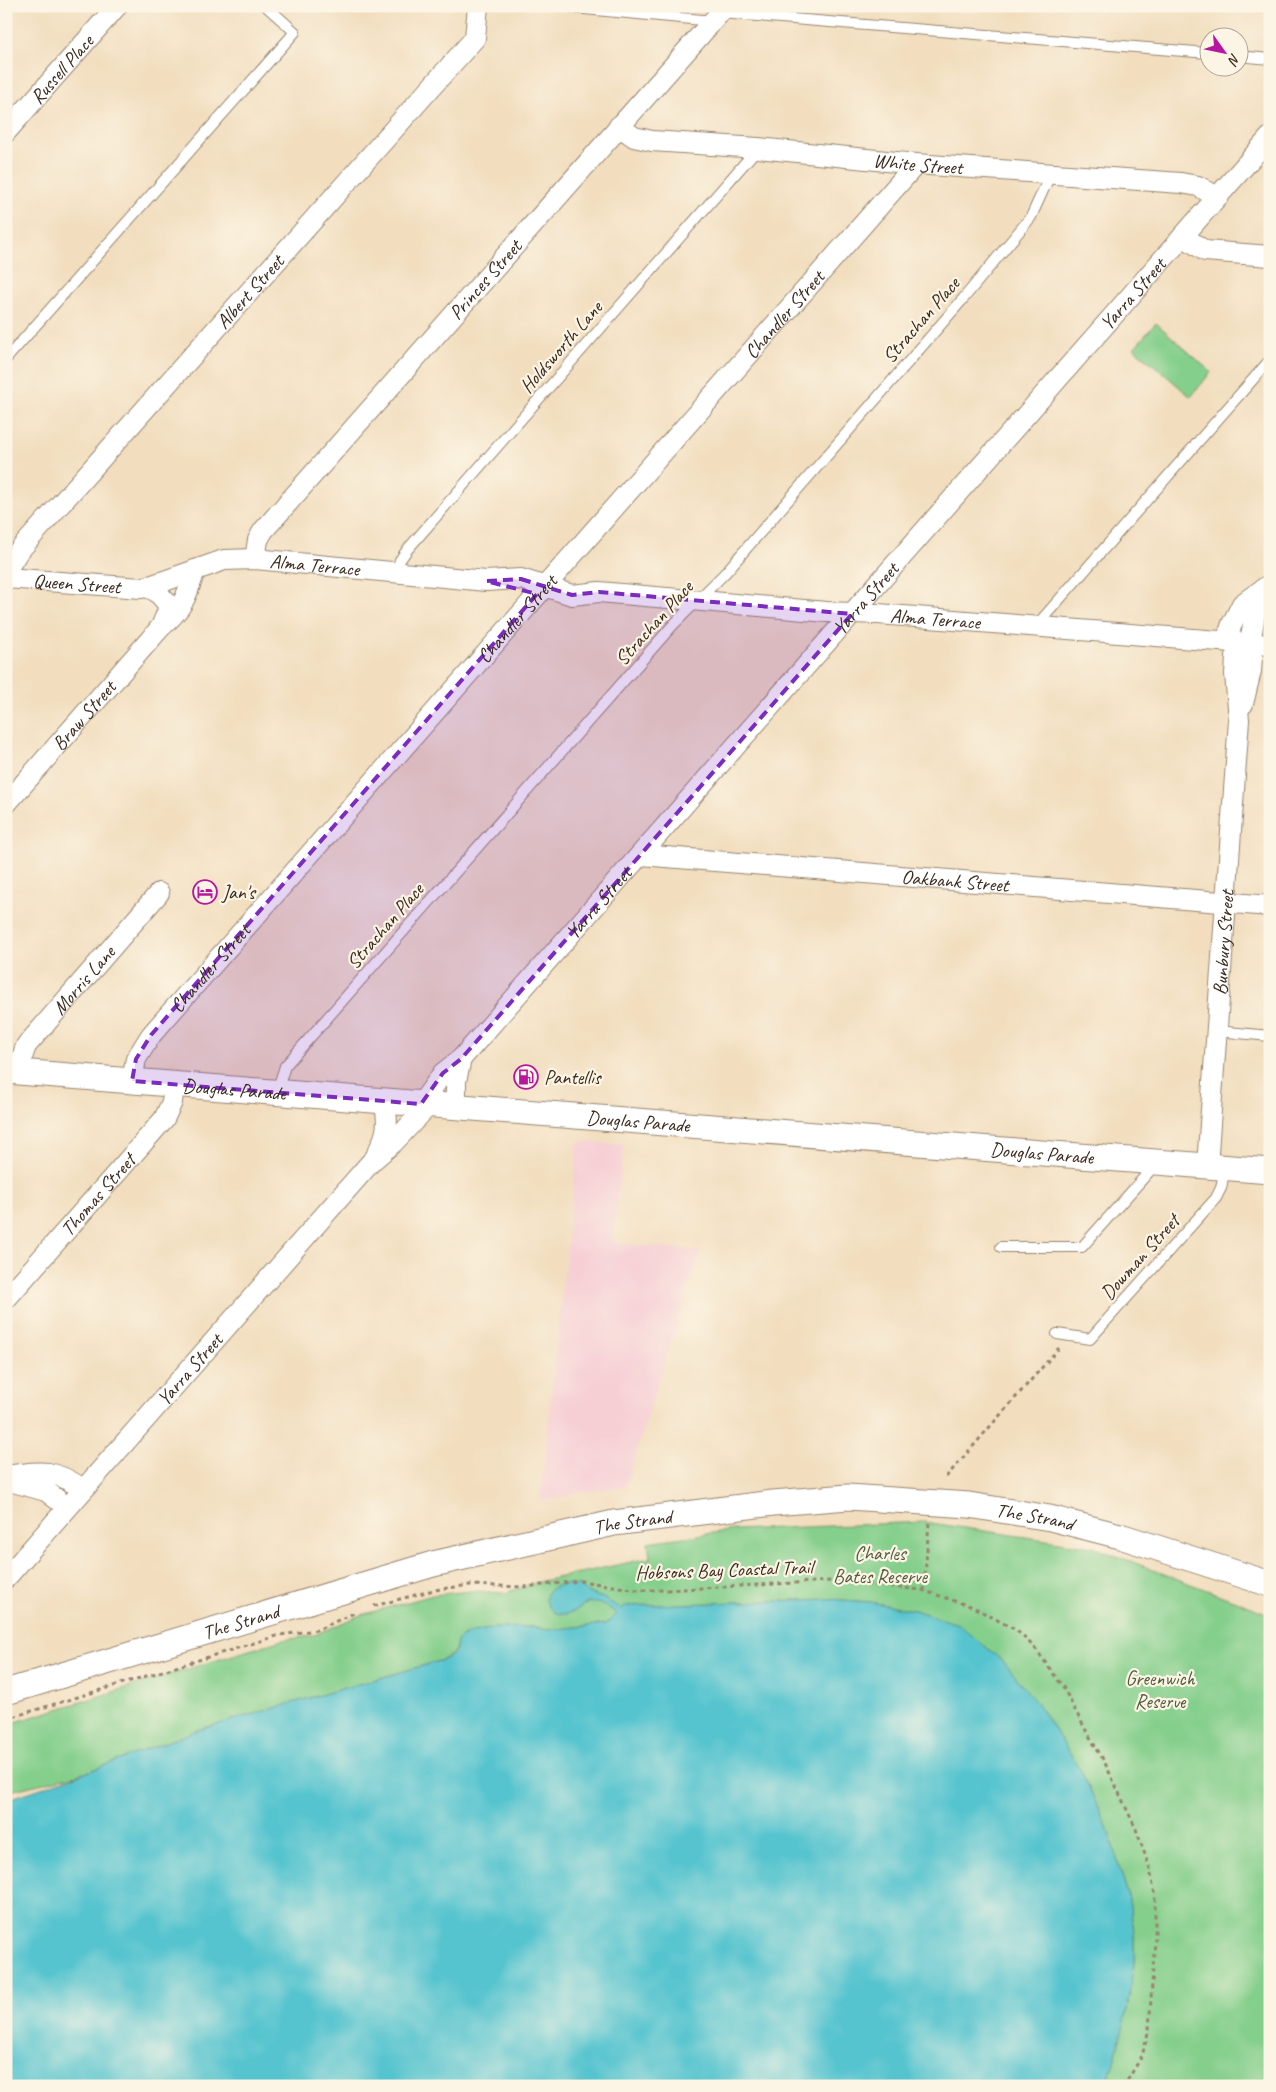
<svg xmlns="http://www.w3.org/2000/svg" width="1276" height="2092" viewBox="0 0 1276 2092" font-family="Caveat,sans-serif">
<rect width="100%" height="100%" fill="#fcf5e5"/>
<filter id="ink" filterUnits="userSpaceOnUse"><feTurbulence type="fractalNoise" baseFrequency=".02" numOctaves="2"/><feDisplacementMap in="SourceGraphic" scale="10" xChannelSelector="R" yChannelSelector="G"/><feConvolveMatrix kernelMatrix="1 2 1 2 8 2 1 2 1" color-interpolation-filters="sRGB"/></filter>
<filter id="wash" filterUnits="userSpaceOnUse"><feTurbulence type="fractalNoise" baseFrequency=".0096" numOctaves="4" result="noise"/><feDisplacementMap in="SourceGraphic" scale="20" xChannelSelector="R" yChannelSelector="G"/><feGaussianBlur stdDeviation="1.12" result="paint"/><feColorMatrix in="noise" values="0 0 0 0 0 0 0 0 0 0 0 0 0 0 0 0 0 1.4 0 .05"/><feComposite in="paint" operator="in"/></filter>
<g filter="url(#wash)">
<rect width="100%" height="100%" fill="#f2debf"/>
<path fill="#f6cfd5" d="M578,1141l46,4 -12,98 88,8 -75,236 -45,5 -40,10z"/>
<path fill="#85cf8c" stroke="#607c55" d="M1156,323l55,49 -20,25 -57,-49z
M924,1522l169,25 177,67v472h-165l4,-7 16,-58 9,-59v-31l-6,-36 -21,-68 -26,-56 -40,-62 -127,-99 -44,-8 -41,-3 -203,7 -20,18 -58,6 -16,-3 -36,1 -24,4 -15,9c-1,11 -5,14 -14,19l-245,70 -113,43 -79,19v-67l276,-85 30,-4 46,-20 75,-21 38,-4 33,2 38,-12 108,-23 -2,-16 86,-12z"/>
<path fill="#57c4cf" stroke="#497776" d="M563,1584l17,2 8,7 15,5 19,11 4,-3 203,-7 41,3 44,8 44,14 46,38 37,47 40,62 26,56 21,68 6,36v31l-9,59 -16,58 -4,7h-1099v-286l79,-27 113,-43 245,-70 10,-5 3,-6 1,-8 4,-4 11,-5 24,-4 36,-1 16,3 58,-6 11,-10c-36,-27 -33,3 -57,0 -8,-1 -17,-12 -13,-20 3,-6 10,-8 16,-10z"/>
</g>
<g filter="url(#ink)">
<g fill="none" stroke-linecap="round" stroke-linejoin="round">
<g stroke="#96846e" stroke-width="12">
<path id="service" d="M574,8l139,13
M720,13l488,40
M1238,56l32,3
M6,359l289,-327 -29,-26
M396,573l4,-13 7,-10 350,-401
M1036,626l234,-266
M1217,1031l53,5
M277,1091l8,-25 388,-441 52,-52 238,-274 68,-82 20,-44
M1001,1247h81l73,-82
M1057,1334l33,5 126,-141 5,-10 4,-20"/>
</g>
<g stroke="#96846e" stroke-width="22">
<g id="minor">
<path id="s1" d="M619,126l15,11 18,4 106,7 158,16 265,19 17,3 19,11"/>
<path id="s2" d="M6,132l111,-126"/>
<path d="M1183,236l22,15 65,5"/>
<path id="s3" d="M255,559l3,-19 5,-9 463,-525"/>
<path id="s4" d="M6,571l12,-19 457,-514 3,-32"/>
<path id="s5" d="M6,578l135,10 12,-3 71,-25 31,-1 231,22 35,-2 51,16 27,-3 228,20 51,2 392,31"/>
<path d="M147,587l10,5 10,11 1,7 -7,17"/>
<path d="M1226,641l6,-17 10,-20 28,-20"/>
<path d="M1250,643l5,-29 15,-28"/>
<path d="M1243,704l8,-33 2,-28"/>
<path id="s6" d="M6,804l155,-177c23,-20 25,-29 34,-57"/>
<path id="s7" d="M641,855l629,51"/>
<path id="s8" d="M17,1072l9,-26 133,-153"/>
<path id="s9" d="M132,1081l4,-22 15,-24 765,-871"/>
<path id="s10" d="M421,1104l22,-31 18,-14 809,-922"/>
<path d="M456,1107v-26l5,-22"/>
<path d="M377,1153c11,-19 12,-31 7,-52"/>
<path id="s11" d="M1207,1166l32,-446 -4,-46 2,-32"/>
<path id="s12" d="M6,1299l158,-180 8,-17 2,-18"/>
<path d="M6,1476c36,-5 46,-8 77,13"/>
<path d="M6,1480l40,11 21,16"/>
<path id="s13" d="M6,1578l366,-417 21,-18 36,-38"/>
</g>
</g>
<g stroke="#96846e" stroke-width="27">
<g id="tertiary">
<path id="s14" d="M6,1071l1264,100"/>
<path id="s15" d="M6,1692l427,-128 181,-41 159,-20 75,-6 121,8 81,13 70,18 150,48"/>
</g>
</g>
<path stroke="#96846e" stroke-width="3" stroke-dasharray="4 4" stroke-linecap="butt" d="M946,1477l113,-129
M924,1591l5,-69
M374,1606l60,-16 36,-5 53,2 58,-6 57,9h27l166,-9 91,9 51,17 43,23 19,18 28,39 21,40 20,34 32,68 14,40 5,26v44l-6,90 -7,27 -18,30
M6,1719l274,-84 37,-5 37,-17"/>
<use href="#service" stroke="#fff" stroke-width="10"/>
<use href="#minor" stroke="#fff" stroke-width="20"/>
<use href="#tertiary" stroke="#fff" stroke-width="25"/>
</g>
</g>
<path fill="#7b2cbf" fill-opacity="0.2" stroke="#7b2cbf" stroke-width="4" stroke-dasharray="10 6" stroke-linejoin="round" d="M521,579l51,16 27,-3 253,22 -391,445 -18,14 -22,31 -289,-23 4,-22 15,-24 386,-441 -51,-13z"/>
<defs>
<g id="hotel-ring" transform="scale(1.25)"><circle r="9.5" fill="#fcf5e5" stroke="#b5179e" stroke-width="1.5"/><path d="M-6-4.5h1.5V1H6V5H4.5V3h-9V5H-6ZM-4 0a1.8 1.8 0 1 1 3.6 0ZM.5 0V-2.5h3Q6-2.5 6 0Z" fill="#b5179e"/></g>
<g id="fuel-ring" transform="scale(1.25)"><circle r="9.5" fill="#fcf5e5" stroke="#b5179e" stroke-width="1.5"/><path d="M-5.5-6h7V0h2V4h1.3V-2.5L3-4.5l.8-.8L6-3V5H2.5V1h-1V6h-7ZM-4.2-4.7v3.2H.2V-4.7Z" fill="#b5179e"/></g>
</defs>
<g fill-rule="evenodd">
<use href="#hotel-ring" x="205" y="892"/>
<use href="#fuel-ring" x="526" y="1077"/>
</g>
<g text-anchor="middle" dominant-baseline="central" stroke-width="4.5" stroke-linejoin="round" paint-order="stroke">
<g font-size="20" fill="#3b2a1e" stroke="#fcf5e5">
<text stroke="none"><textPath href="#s2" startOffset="84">Russell Place</textPath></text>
<text stroke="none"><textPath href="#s1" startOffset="304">White Street</textPath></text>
<text stroke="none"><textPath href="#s3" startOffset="365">Princes Street</textPath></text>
<text stroke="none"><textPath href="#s4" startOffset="371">Albert Street</textPath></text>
<text stroke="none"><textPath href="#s10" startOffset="1079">Yarra Street</textPath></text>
<text stroke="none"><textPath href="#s9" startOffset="1010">Chandler Street</textPath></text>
<text transform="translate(921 320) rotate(-49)">Strachan Place</text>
<text transform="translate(561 347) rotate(-49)">Holdsworth Lane</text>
<text stroke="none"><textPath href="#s5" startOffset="314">Alma Terrace</textPath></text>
<text stroke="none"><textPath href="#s5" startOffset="71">Queen Street</textPath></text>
<text stroke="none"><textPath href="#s10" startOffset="674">Yarra Street</textPath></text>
<text stroke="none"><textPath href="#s9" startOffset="605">Chandler Street</textPath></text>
<text stroke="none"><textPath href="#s5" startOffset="939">Alma Terrace</textPath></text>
<text transform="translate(654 623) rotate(-48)">Strachan Place</text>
<text stroke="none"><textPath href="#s6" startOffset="118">Braw Street</textPath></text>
<text stroke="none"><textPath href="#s7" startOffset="315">Oakbank Street</textPath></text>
<text stroke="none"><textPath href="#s10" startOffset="269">Yarra Street</textPath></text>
<text transform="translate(385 926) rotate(-49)">Strachan Place</text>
<text stroke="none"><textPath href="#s11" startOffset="224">Bunbury Street</textPath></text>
<text stroke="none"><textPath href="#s9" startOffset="140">Chandler Street</textPath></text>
<text stroke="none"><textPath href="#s8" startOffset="115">Morris Lane</textPath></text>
<text stroke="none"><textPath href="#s14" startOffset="229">Douglas Parade</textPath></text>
<text stroke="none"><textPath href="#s14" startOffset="634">Douglas Parade</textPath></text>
<text stroke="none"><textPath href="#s14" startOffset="1039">Douglas Parade</textPath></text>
<text stroke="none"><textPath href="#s12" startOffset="139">Thomas Street</textPath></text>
<text transform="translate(1140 1257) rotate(-48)">Dowman Street</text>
<text stroke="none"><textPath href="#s13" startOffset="278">Yarra Street</textPath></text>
<text stroke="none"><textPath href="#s15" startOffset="1055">The Strand</textPath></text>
<text stroke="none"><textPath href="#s15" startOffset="650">The Strand</textPath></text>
<text transform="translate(724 1570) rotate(-2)">Hobsons Bay Coastal Trail</text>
<text stroke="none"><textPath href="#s15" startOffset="245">The Strand</textPath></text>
</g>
<g font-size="20" fill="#3b2a1e" stroke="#fcf5e5" text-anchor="start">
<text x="222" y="892">Jan's</text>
<text x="544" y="1077">Pantellis</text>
</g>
<g font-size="20" fill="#515c3f" stroke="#fcf5e5">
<text x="880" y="1553">Charles<tspan x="880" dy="23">Bates Reserve</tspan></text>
<text x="1160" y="1678">Greenwich<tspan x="1160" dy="23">Reserve</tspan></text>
</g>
</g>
<rect width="1276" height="2092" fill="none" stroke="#fcf5e5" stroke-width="25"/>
<g transform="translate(1224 52) rotate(123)"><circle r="24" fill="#fcf5e5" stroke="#afa495"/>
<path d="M0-4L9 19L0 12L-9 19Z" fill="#b5179e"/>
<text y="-8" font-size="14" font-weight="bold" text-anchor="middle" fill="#3b2a1e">N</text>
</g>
</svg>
